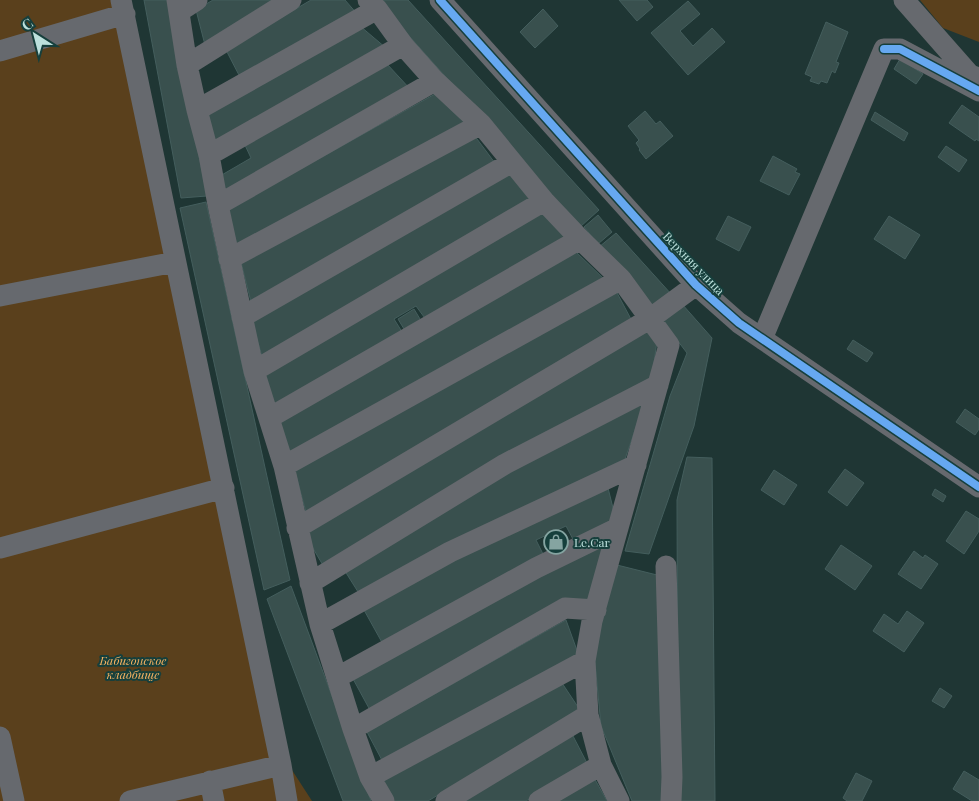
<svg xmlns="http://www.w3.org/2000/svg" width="979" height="801" viewBox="0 0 979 801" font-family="'Playfair Display',serif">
<rect width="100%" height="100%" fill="#1f3634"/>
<path fill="#5a401c" d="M0,0h130l160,767 22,34h-312z
M920,0h59v42l-36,-14z"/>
<path fill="#39504e" stroke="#445e5d" d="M144,0h24l39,196 -26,2z
M213,0h67l-75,45 -9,-35z
M311,0h34l13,15 -117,64 -15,-29z
M377,0h31l191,210 -19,17z
M619,0h28l6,7 -16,14z
M688,1l12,13 -20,17 13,15 19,-18 13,14 -37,33 -37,-42z
M543,9l15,17 -23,22 -15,-16z
M826,22l22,10 -12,30 3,1 -4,10 -3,-2 -5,12 -6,-2 -2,3 -9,-3 2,-4 -7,-3z
M360,26l26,22 -171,95 -9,-30z
M900,59l23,15 -7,10 -22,-15z
M387,64l24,26 -185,104 -6,-18 31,-18 -7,-15z
M435,94l30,29 -228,122 -10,-35z
M962,105l17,12v24l-3,-2 -1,2 -26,-18z
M645,111l11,13 4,-3 13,15 -27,23 -7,-9 1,-1 -4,-6 3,-3 -11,-14z
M875,112l33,21 -4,8 -33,-21z
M474,135l21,28 -244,139 -10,-40z
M946,146l21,14 -8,12 -21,-15z
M773,156l24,13 -2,3 5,2 -11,21 -29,-14z
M511,168l23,34 -271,157 -13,-42z
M206,202l84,378 -26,10 -84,-382z
M542,209l25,32 -140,80 -11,-15 -22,13 10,16 -133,75 -9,-38z
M598,215l14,17 -14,12 -14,-17z
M728,216l23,11 -12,24 -23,-12z
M889,216l31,19 -15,24 -31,-20z
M616,233l56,62 -19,14 -54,-62z
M575,251l30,29 -315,175 -14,-36z
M615,289l17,32 -326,191 -12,-44z
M682,304l30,34 -18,88 -45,128 -24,-3 45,-155 17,-43 -26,-34z
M414,309l9,15 -16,10 -9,-15z
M649,329l8,12 -5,36 -328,190 -20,-34z
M853,340l20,13 -6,9 -20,-13z
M646,398l-23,67 -263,130 -17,-27 163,-100z
M965,409l14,10v10l-4,6 -19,-13z
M687,457l25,1 3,343h-38l1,-29 -1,-272z
M845,469l19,14 -17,23 -19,-14z
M774,470l23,15 -13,20 -23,-15z
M607,484l9,36 -41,23 -9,-17 -30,14 9,18 -161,88 -20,-36 88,-53z
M935,489l11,7 -3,6 -11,-7z
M966,511l13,8v12l-15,23 -18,-13z
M841,545l31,21 -17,24 -30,-21z
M603,546l-13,57 -219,109 -19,-35 212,-116z
M914,551l9,7 2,-3 13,9 -17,25 -23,-15z
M613,564l48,12 3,225h-32l-31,-75 -7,-74z
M291,586l80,215h-28l-76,-202z
M907,611l17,12 -20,29 -31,-21 11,-17 14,10z
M566,620l13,36 -195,108 -17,-32z
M560,680l20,30 -152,91h-37l-10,-19z
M940,688l12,8 -8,12 -12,-7z
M572,734l16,31 -62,36h-67z
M964,771l15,9v21h-7l-19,-12z
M856,773l16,8 -10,20h-15l-4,-3z
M593,776l14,25h-57z"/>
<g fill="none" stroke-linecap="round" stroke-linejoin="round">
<path stroke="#66696e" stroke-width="21" d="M121,0l160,765 -151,36
M177,0l10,65 10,45 12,45 9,50 36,166 30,95 36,158 33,105 17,48 14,24
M368,0l9,9 26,36 32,36 46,43 63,77 36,38 41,40 48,66 -77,276 -7,40 3,54 13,50 18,36
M440,0l256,285 43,38 240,164
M904,0l66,75 9,3
M180,11l17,-11
M0,51l125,-37
M187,65l104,-65
M197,110l180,-101
M209,155l194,-110
M218,205l217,-124
M229,259l252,-135
M0,296l175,-34
M242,317l270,-155
M762,339l122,-290h16l79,42
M254,371l290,-170
M269,418l311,-179
M284,466l337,-187
M297,528l354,-210 45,-33
M0,548l224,-60
M666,566l6,211 -1,24
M310,583l195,-119 153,-79
M320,624l130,-72 186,-87
M338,677l198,-109 82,-40
M353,729l212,-121 31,2
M0,737l14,64
M281,765l6,36
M370,777l215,-116
M210,781l4,20
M446,801l142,-86
M539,801l62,-36"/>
<g stroke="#163f3c" stroke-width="11">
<path id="cycleway" d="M440,0l256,285 43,38 240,164
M884,49h16l79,42"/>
</g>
<use href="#cycleway" stroke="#66a8f1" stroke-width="8"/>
</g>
<defs>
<g id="shop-ring" transform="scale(1.25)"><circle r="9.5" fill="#163f3c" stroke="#85a4a1" stroke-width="1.5"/><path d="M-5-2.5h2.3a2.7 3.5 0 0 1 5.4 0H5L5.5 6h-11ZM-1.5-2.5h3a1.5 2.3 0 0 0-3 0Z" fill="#85a4a1"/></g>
</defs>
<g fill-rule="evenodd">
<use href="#shop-ring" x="556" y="542"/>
</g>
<g text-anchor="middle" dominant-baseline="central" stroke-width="4" stroke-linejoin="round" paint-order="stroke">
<g font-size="12" fill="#bce0dc" stroke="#163f3c">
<text transform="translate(694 263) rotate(46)">Верхняя улица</text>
</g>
<g font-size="12" fill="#bce0dc" stroke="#163f3c" text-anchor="start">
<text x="574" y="542">Le.Car</text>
</g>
<g font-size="12" font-style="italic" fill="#f7b362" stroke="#163f3c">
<text x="133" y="660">Бабигонское<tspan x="133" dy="14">кладбище</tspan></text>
</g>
</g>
<g transform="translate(35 35) rotate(324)" stroke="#163f3c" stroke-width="4" paint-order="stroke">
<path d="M0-4L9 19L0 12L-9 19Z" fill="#bce0dc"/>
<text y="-8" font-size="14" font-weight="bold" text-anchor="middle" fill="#bce0dc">С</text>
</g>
</svg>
